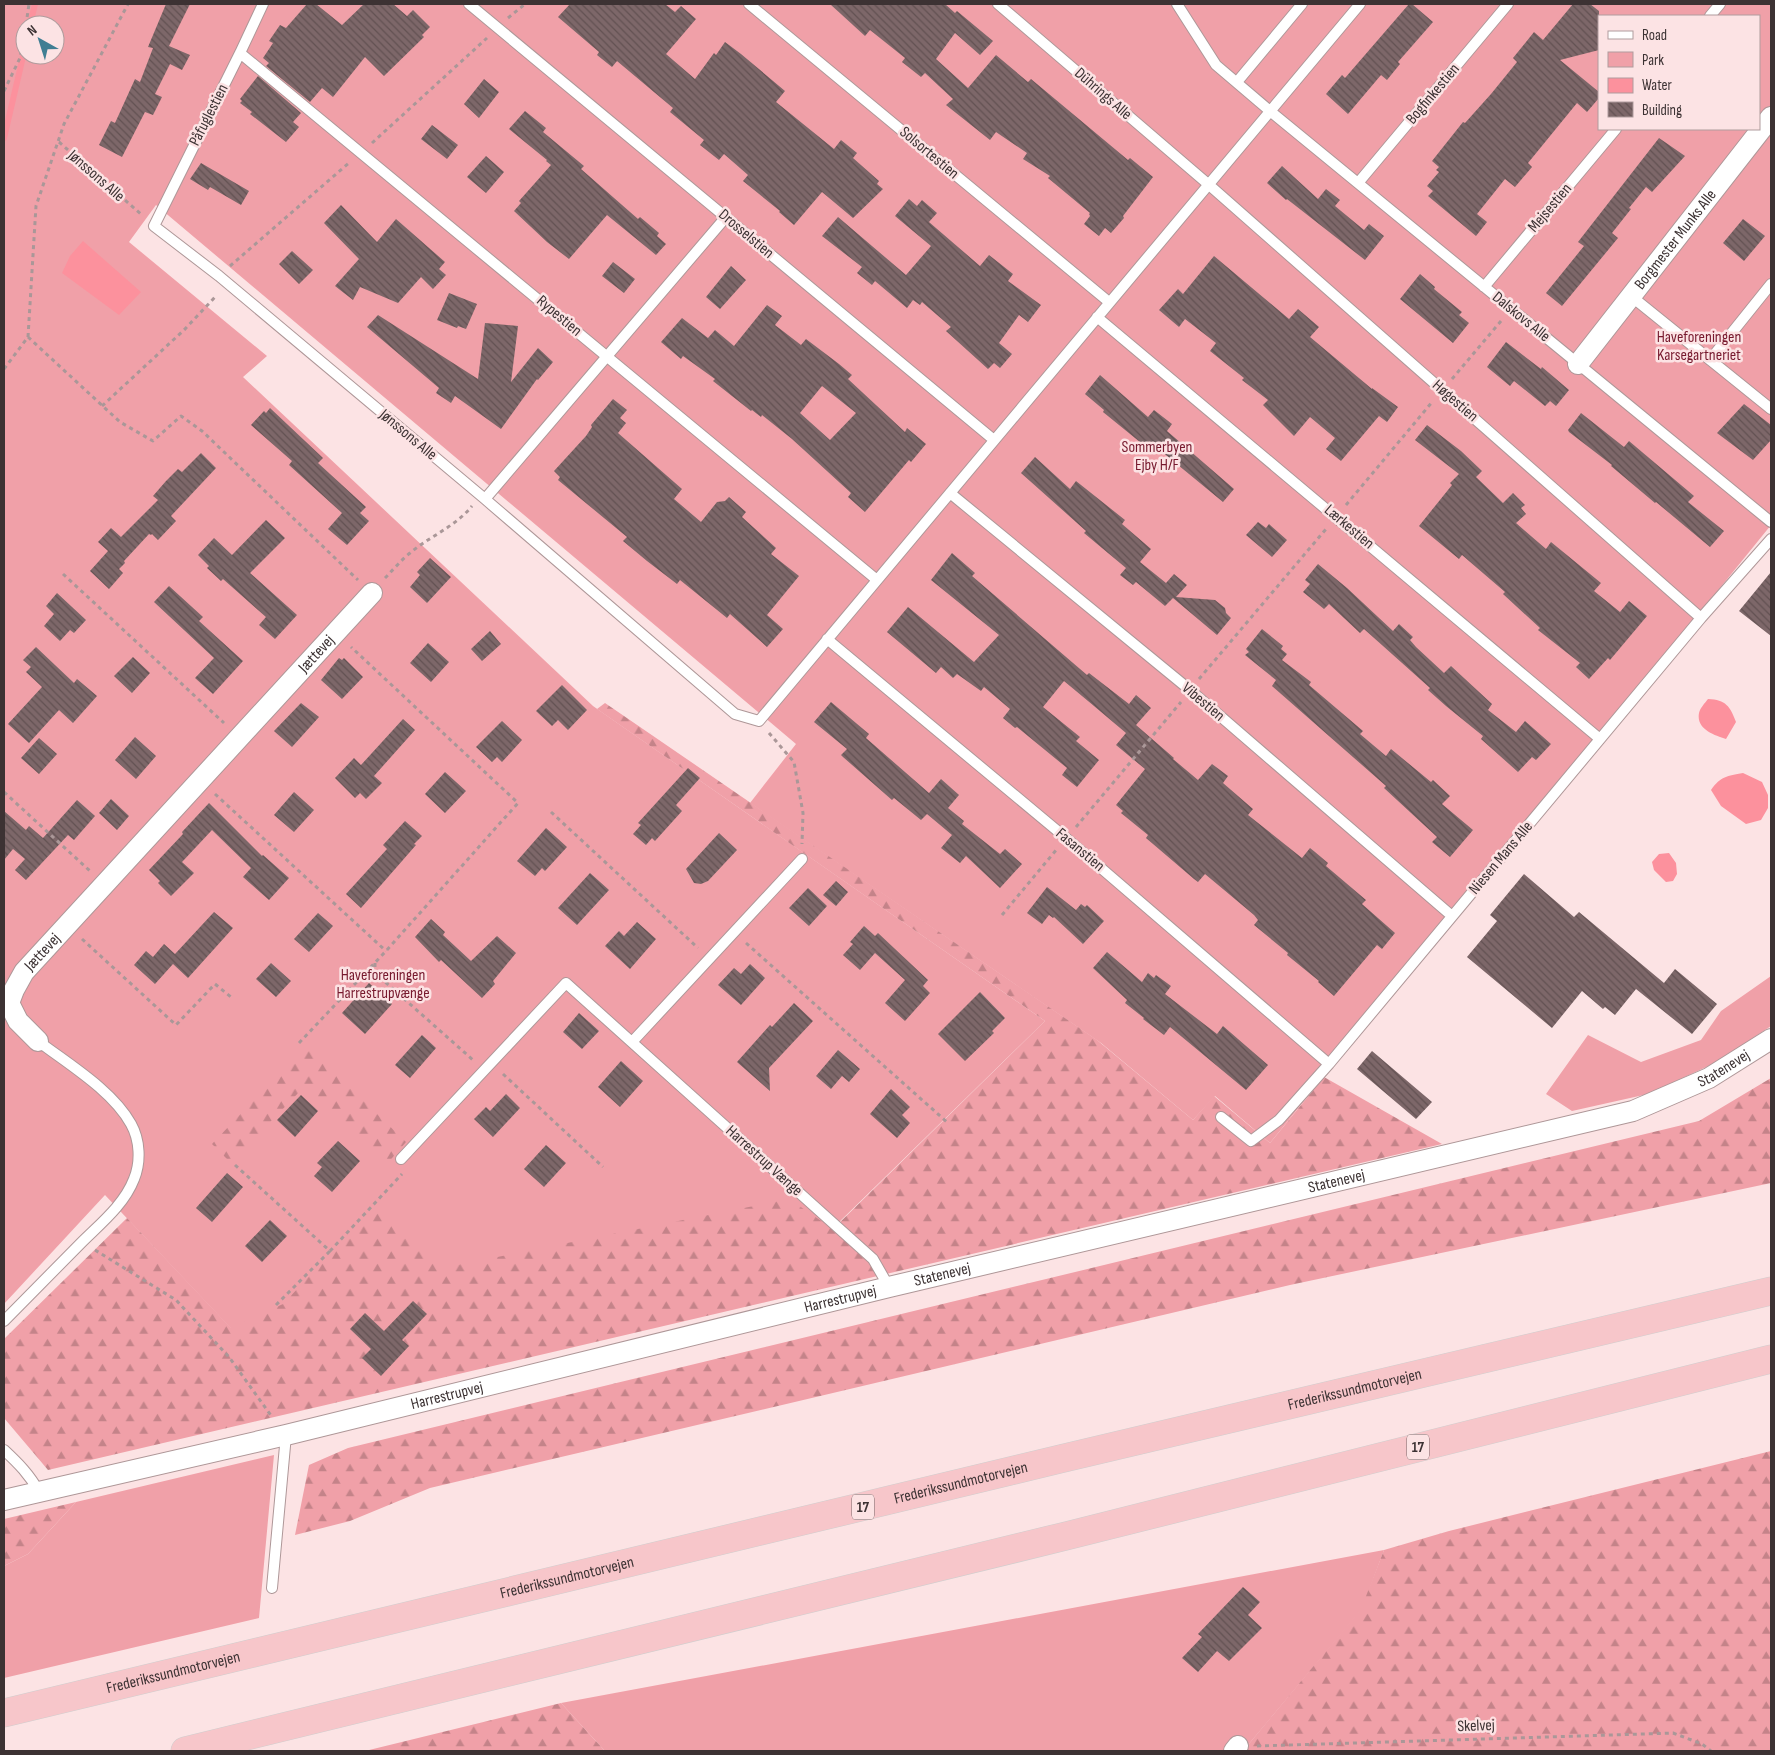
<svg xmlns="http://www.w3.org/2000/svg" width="1775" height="1755" viewBox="0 0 1775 1755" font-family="'Sofia Sans Condensed',sans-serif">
<defs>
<pattern id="forest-firs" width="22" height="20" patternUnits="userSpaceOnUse" patternTransform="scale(1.25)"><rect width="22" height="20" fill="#f0a0a8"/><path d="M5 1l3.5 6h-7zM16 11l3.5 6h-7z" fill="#c48389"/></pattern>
<pattern id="building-back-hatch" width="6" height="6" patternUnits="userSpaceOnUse" patternTransform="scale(1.25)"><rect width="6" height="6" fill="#7d6769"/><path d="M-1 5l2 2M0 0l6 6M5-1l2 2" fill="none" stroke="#625152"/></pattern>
</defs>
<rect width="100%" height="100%" fill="#fce3e4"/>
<path fill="#f0a0a8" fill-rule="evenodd" d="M4,4h1767v521l-501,618 -55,-47 -22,24 -92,-77 -351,-240 46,-59 -640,-539 -27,37 138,114 -24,21 350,329 452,315 -213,208 -560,143 -167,-177 -101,109zM1599,16h160v113h-160zM25,25h30v30h-30z
M1771,976v50l-54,36 -69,32 -76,17 -26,-17 42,-59 53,27 60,-22 20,-29z
M274,1455l-15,163 -255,60v-112l24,-12 48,-52z
M1384,1550l-22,59 -119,142h-638l-44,-48z"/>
<path fill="url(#forest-firs)" d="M605,703l492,337 96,80 21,-24 56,47 54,-66 118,67 -1394,326 -44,-52v-79l123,-121 104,110 52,-24 92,-97 72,60 342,-68 44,30 212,-208 -448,-312z
M306,1045l100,97 -20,23 -84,-76 -71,74 -19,-19z
M1771,1078v105l-481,102 -860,203 -80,33 -55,14 14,-70 39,-17 1351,-327z
M1771,1451v300h-528l118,-142 23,-59 65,-19z
M76,1502l-48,52 -24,12v-47z
M561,1703l44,48h-240z"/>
<path fill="#fc919d" d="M83,241l58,51 -22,23 -57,-42 8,-17z
M1708,699c18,1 22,7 28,23l-10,17c-12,-4 -30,-10 -27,-26 1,-5 6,-10 9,-14z
M1743,773l19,9 6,13v13l-7,12 -15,4 -25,-18 -10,-16c10,-14 16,-14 32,-17z
M1669,853l7,10 1,11 -4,7 -7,1 -12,-12 -2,-8 7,-8z"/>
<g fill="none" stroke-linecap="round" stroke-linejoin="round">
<path stroke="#fc919d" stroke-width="6" d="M30,25l5,-21
M4,138l21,-90"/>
</g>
<path fill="url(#building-back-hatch)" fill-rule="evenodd" d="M166,4h24l-21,42 21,9 -8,15 -12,-6 -15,30 7,3 -9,18 -8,-3 -23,45 -23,-12 12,-24 4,2 20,-44 5,3 13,-34 -5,-1z
M307,4h9l26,21 22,-21h29l14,12 6,-6 17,17 -8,8 2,2 -40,39 -19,-19 -32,40 -11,-9 -12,14 -44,-36 3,-3 -6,-5 10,-15 -4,-2 11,-16 6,3z
M570,4h95l10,8 6,-6 15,13 -30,35 29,25 19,-26 2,2 9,-13 16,12 44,37 -9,11 58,47 7,-9 16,13 -4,5 26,23 -2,3 6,5 -30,29 -31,-26 -28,33 -15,-13 1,-1 -37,-30 5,-6 -24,-21 -5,6 -19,-15 4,-5 -34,-28 3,-4 -56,-47 -5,6 -15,-12 2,-3 -41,-35z
M830,4h115l10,9 2,-2 36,30 -13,14 -25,-22 -19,26 32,29 28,-33 32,27 3,-3 97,81 2,-2 23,19 -30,39 1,2 -13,15 -6,-5 -6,8 -15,-12 6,-8 -1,-2 1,-1 -42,-35 2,-2 -27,-17 4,-6 -31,-21 -6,8 -44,-35 7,-6 -28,-26 -4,4 -19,-15 3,-4 -35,-28 -5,6z
M1409,4h3l21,18 -35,40 2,2 -13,16 -6,-5 -33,39 -22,-20 16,-19 3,3z
M1573,4h17l9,7v39l-39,10 39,32v6l-12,14 -10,-9 -49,60 4,4 -17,20 -10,-8 -28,35 10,8 -11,14 -48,-40 5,-5 -6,-5 12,-14 -3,-2 3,-3 -7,-6 31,-39 2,1 26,-29 26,-32 -4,-4 21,-26 9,8z
M258,76l43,37 -8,9 6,5 -13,15 -36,-28 2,-2 -12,-9 2,-2 -2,-2z
M484,79l15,13 -20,26 -15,-14z
M525,111l21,17 -3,4 41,34 -3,3 57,50 2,-2 19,16 -2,3 9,8 -10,11 -49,-40 -38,44 -22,-17 -33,-31 7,-8 -2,-2 32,-36 -5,-4 1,-1 -38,-31z
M432,125l26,20 -11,14 -26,-20z
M1659,138l26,18 -33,36 -6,-5 -17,21 2,1 -19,24 6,5 -56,68 -16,-13 38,-47 -6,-4z
M486,156l18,16 -18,21 -19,-16z
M201,163l48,28 -8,14 -31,-18 -2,3 -18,-11z
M1282,166l36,33 8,-10 14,11 -5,6 29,24 5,-6 15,12 -19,24 -78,-61 -1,1 -19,-17z
M909,199l8,7 5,-6 15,13 -8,9 51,44 9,-11 24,19 -5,7 33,24 -13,17 -9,-7 -20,28 13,11 -12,14 -6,-5 -6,6 -42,-38 5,-4 -29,-25 -2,3 -7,-5 -6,8 -32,-27 -3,4 -15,-12 5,-6 -40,-31 16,-19 68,58 25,-29 -36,-30z
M341,205l36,37 19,-23 49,43 -6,7 7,6 -13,14 -12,-12 -23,26 -38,-16 -7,13 -18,-14 24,-27 -35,-36z
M1743,219l22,17 -21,25 -21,-18z
M292,251l21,19 -14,14 -20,-20z
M1214,256l75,63 9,-10 21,18 -9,10 62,52v-1l26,19 -11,15 -8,-6 -38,45 -15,-12 9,-11 -25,-21 -16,19 -31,-31 5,-5 -26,-20 2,-2 -34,-27 6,-8 -31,-24 -6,8 -20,-17 19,-21 5,5z
M613,262l22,17 -11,14 -22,-17z
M731,266l15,14 -26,29 -14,-12z
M1420,274l15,13 -1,2 28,23 -3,3 10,8 -16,20 -53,-44z
M449,293l28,11 -11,25 -8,-3 -1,2 -20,-8z
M767,305l15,11 -7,9 26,20 5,-6 33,25 13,11 -4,4 57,53 2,-4 19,16 -15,18 -2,-2 -44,52 -17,-15 3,-4 -59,-54 -30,-24 -1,2 -9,-7 -1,1 -38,-30 2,-2 -32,-23 -2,3 -20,-17 21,-24 26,20 7,-8 19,16zM822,386l34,27 -26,27 -30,-27z
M378,315l100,64 7,-56 33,3 -7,56 27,-34 15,14 -15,18 -1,-1 -36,50 -46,-33 -4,7 -15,-10 3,-5 -72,-61z
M1506,342l35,27 1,-2 27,23 -13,16 -6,-5 -5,5 -31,-25 -4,5 -23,-19z
M1100,375l48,42 6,-7 18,14 -5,7 67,58 -11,13 -68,-56 -4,5 -48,-39 1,-2 -19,-16z
M613,399l14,11 -7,8 6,5 -8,10 64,56 -8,10 27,23 16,-20 8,-1 4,-4 17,15 -4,5 34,31 -5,6 28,22 -32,39 16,14 -16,18 -37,-33 -3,4 -47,-38 -3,4 -30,-23 -24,-20 4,-4 -69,-57 2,-3 -6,-6 32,-35 6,-9 -1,-2z
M1744,404l27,21v15l-18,20 -36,-27z
M270,408l53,50 -5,5 48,44 -6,6 9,8 -22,24 -19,-16 14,-16 -53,-48 3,-4 -41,-36 13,-14 2,2z
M1581,413l43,34 5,-6 65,55 -6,6 36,29 -14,16 -54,-45 -1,1 -44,-37 1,-1 -43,-33 -1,-2z
M1427,425l34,26 21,20 -6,6 27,26 10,-10 12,12 -4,3 5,6 -10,9 30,26 5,-7 50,41 -7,8 26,21 9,-11 18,15 -37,44 -2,-2 -19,21 -13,-12 4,-4 -42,-33 2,-2 -37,-34 2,-2 -43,-37 -3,4 -40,-33 33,-41 -2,-2 9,-9 -44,-34z
M201,453l15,15 -45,48 5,5 -18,19 -6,-6 -1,1 -2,-1 -25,27 1,2 -6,6 4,4 -14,16 -19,-18 18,-20 -10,-9 13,-14 10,9 37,-37 -5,-4 13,-15 12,-12 4,3z
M1035,457l35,32 6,-8 49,39 -3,4 29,25 -11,13 26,21 8,-9 13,11 -11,12 39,3 10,8 1,5 5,5 -14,17 -44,-37 -8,8 -29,-24 -3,3 -13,-10 6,-7 -42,-35 2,-2 -65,-58z
M266,520l19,18 -35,35 47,42 -22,24 -16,-14 7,-8 -43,-38 -2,2 -14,-13 2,-2 -11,-11 16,-17 18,17z
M1258,522l8,6 3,-4 18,16 -15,17 -26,-22z
M952,553l23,20 -3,3 115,99 2,-2 40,31 7,-9 15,13 -15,17 38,33 -1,1 25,21 14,-16 16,12 -5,7 30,26 -5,6 54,43 8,-10 5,4 13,11 -2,3 40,34 -4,4 33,29 -13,16 -5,-4 -43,51 -16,-14 1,-1 -32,-26 1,-2 -34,-28 4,-5 -4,-5 -49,-41 -7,8 -4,-3 -48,-41 2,-3 -27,-22 2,-2 -7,-6 29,-36 -29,-24 10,-12 -32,-27 -30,-25 -21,26 37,30 -4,4 23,19 -22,27 -15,-12 5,-7 -50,-41 -2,1 -12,-10 7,-9 -26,-22 -3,4 -24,-17 -4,4 -12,-11 -5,6 -49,-41 21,-25 66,55 25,-27 -68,-55z
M430,558l21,19 -24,26 -17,-16 10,-12 -3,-3z
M1318,564l29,24 46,43 6,-7 14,13 -3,3 6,7 28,26 7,-7 41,38 -4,6 28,22 9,-11 26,23 -15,16 -4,-3 -14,15 -37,-33 2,-3 -37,-30 -18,-16 2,-2 -66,-59 -4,4 -31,-29 -5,5 -21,-17 7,-8 -5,-4z
M1771,572v64l-32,-25z
M169,586l34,31 -4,4 44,40 -30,33 -18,-16 19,-20 -60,-56z
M57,593l29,27 -12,13 -4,-3 -10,11 -16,-15 10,-12 -8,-8z
M1262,629l21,17 -2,3 6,5 -5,6 29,22 -2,3 54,46 -3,3 26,22 5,-7 40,33 2,-2 17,16 -8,8 31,26 -23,27 -18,-15 5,-5 -53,-49 2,-2 -114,-100 4,-6 -31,-25 4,-3 -3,-3z
M490,631l11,13 -19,17 -11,-12z
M428,643l21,19 -18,20 -21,-19z
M36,647l38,36 3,-4 20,17 -24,27 -14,-13 -30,33 -21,-19 34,-37 -16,-15 5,-5 -8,-7z
M133,657l17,16 -18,20 -18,-17z
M339,658l3,2 2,-2 19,19 -21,22 -21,-19z
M562,685l25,25 -19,20 -10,-10 -6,6 -16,-15z
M831,702l38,32 -3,4 63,55 12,-14 18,16 -11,13 16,13 -2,3 38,30 5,-5 17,15 -22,24 -34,-32 -6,7 -19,-15 11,-13 -25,-21 -6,6 -27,-22 -2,2 -49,-43 -2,-2 6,-6 -33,-27z
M301,703l18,14 -27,30 -18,-16z
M403,719l12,11 -41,46 8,7 -16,16 -6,-6 -5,5 -20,-20 19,-20 7,7z
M502,721l20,19 -20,22 -5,-5 -5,5 -16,-15z
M135,737l21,19 -20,23 -21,-19z
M39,738l18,16 -18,20 -18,-16z
M688,768l12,10 -24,27 6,6 -27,30 -3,-3 -6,7 -13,-11 8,-9 -3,-2z
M445,772l21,19 -21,22 -20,-19z
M294,792l20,18 -20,22 -20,-17z
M111,799l18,17 -12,14 -18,-17z
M77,800l18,16 -21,24 -6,-5 -42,45 -11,-10 10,-11 -12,-10 -9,11v-49l22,19 3,-4 14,12z
M209,803l53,53 1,-1 26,23 -20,22 -26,-23 8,-9 -39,-38 -30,32 12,11 -23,23 -13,-13 2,-2 -11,-11 34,-36 -1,-2z
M405,821l17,15 -8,8 2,1 -55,63 -15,-14 41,-45 -4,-4z
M546,828l21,19 -22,24 -3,-3 -7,8 -18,-15z
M719,833l18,17 -29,31 -7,3 -7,-1 -8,-14z
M590,873l19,17 -32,35 -19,-17z
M1524,874l50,43 5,-5 85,71 11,-14 42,35 -25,30 -56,-45 -21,26 -10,-8 -2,2 -21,-18 -30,37 -85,-71 30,-36 -7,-6z
M836,881l12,11 -12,14 -13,-11z
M1047,887l29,23 5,-6 4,3 2,-2 17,16 -21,23 -29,-27 -1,1 -4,-3 -7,9 -15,-11z
M808,888l19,18 -18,20 -20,-18z
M214,912l19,16 -45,50 -15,-14 -18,20 -21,-19 12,-14 7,6 11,-13 11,10z
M318,913l15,13 -24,26 -15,-13z
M431,919l14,13 -2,3 28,26 26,-25 19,17 -23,28 2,3 -13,14 -41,-38 -2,2 -24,-25z
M637,922l19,17 -26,30 -25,-23 14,-15 5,5z
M864,926l11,10 3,-3 50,47 -5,6 7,7 -25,28 -20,-18 20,-23 -30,-27 -15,17 -17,-15 10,-11 -3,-2z
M1107,952l35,30 6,-9 6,5 2,-3 15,11 -6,8 52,40 6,-8 45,39 -22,25 -76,-63 -6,8 -21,-16 1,-1 -19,-15 2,-3 -34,-32z
M271,963l20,18 -15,16 -20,-18z
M750,964l15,14 -24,27 -23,-20 16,-17 7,6z
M369,983l23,21 -27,30 -23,-21z
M980,992l25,26 -13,13 2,2 -29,28 -27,-27z
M794,1003l19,18 -44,47 1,23 -33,-29 33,-37 2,2z
M579,1013l20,18 -17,18 -19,-17z
M422,1035l14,13 -26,30 -15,-13z
M838,1050l22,19 -11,13 -7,-6 -11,13 -15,-13z
M1372,1051l60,51 -16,17 -59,-50z
M621,1061l22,20 -23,26 -22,-20z
M891,1089l19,18 -8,8 8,8 -13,15 -27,-24z
M506,1094l14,14 -27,29 -19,-18 12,-12 4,4z
M301,1095l17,16 -23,26 -18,-17z
M338,1141l22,20 -28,31 -18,-16 8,-9 -5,-4z
M546,1145l20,18 -22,24 -20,-18z
M227,1173l16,14 -31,35 -16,-14z
M270,1220l17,16 -25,26 -17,-16z
M413,1301l14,13 -25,26 7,6 -28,30 -19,-18 9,-9 -21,-20 15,-16 19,18z
M1243,1587l17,15 -12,13 14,13 -33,33 -12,-10 -19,21 -16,-14 20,-21 -4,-3z"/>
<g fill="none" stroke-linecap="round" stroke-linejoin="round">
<g stroke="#ae9798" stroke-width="12">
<path id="service" d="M263,4l-23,49 -86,173 65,50 266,223 250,215 24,7 601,-717
M469,4l525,436
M749,4l360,298
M998,4l210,180 493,434
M1177,4l39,61 54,46 501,411
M1710,16l10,-12
M240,53l637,527
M1237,82l65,-78
M1358,183l150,-179
M1484,287l132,-158
M1631,296l140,113
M1097,317l503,422
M1710,360l61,-76
M950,493l240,197 262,226
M485,499l241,-282
M827,639l239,199 263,226
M632,1042l170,-183
M1221,1117l30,24 28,-21 50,-56 372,-446 70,-79
M401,1159l165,-176 307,276 16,28
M4,1321c26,-26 51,-52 77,-78 19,-19 43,-38 53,-64 7,-17 6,-39 -3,-55 -19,-34 -63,-60 -93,-83
M4,1450c14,13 26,25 35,42
M272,1588l14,-153"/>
</g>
<g stroke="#ae9798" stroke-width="22">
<g id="minor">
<path id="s1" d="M1578,364l193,-247"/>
<path id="s2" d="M38,1041l-20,-20 -9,-18 5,-13 10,-18 348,-379"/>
<path id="s3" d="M4,1500l282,-65 603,-148 744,-176 76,-33 62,-39"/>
<path d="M1234,1751l4,-5"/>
</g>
</g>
<g stroke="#d0cece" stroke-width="29">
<g id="motorway">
<path id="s4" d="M4,1713l1056,-254 711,-168"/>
<path d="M185,1751l881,-215 705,-177"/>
</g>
</g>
<path stroke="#aa9798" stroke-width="3" stroke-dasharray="4 4" stroke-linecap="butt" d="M508,18l17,-14
M26,25l3,-21
M4,91l16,-33 5,-29
M59,142l83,73
M372,143l115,-105
M230,266l120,-104
M28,337l92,85 33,19 28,-25 21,15 156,149
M4,369l24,-32 8,-131 28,-82 64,-120
M1452,379l49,-58
M102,406l82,-76 33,-35
M1346,505l87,-104
M63,574l161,149
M385,578c8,-8 16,-18 25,-25 20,-17 45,-26 62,-47
M1199,679l127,-150
M769,733l25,29 9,51 -1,31
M4,792l86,79
M215,794l171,157
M551,812l147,136
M1076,827l105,-125
M1002,915l55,-66
M82,939l94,86 39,-41 16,13
M746,943l202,180
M375,963v10l98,87
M299,1043l87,-92 132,-148 -167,-156
M503,1074l100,93
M235,1165l95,86 72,-77
M95,1250l81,50 53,57 43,60
M276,1305l54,-54
M1257,1746l416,-13 29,11 9,7"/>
<use href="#service" stroke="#fff" stroke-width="10"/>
<use href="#minor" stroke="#fff" stroke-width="20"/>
<use href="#motorway" stroke="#f7c6ca" stroke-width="28"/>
</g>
<g text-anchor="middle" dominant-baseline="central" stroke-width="5" stroke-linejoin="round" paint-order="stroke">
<g fill="#fce3e4" stroke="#766768" stroke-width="1">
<rect x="1407" y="1434.5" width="22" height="25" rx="4"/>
<rect x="852" y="1494.5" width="22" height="25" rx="4"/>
</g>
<g font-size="15" font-weight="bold" fill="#3c3233">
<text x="1418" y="1447">17</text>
<text x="863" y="1507">17</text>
</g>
<g font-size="16" fill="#3c3233" stroke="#fce3e4">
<text transform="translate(1103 94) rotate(41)">Dührings Alle</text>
<text transform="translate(1433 94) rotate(-50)">Bogfinkestien</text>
<text transform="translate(209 115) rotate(-63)">Påfuglestien</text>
<text transform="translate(929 153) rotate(40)">Solsortestien</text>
<text transform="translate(96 176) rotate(41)">Jønssons Alle</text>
<text transform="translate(1550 208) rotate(-50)">Mejsestien</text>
<text transform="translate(746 234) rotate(40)">Drosselstien</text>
<text stroke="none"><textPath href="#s1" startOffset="158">Borgmester Munks Alle</textPath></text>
<text transform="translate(559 316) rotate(40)">Rypestien</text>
<text transform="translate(1521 317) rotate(39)">Dalskovs Alle</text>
<text transform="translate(1455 401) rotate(41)">Høgestien</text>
<text transform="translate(408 435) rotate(40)">Jønssons Alle</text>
<text transform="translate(1349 527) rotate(40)">Lærkestien</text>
<text stroke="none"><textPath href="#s2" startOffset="515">Jættevej</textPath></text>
<text transform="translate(1203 702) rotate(40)">Vibestien</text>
<text transform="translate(1080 850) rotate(40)">Fasanstien</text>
<text transform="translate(1501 858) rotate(-50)">Niesen Mans Alle</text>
<text stroke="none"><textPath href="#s2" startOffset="110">Jættevej</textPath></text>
<text stroke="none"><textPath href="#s3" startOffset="1775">Statenevej</textPath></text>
<text transform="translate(764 1161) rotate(42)">Harrestrup Vænge</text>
<text stroke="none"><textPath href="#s3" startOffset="1370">Statenevej</textPath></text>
<text stroke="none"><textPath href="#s3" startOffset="965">Statenevej</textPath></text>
<text stroke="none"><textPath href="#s3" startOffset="860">Harrestrupvej</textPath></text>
<text stroke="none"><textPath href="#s4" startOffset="1389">Frederikssundmotorvejen</textPath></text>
<text stroke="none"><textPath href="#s3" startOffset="455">Harrestrupvej</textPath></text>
<text stroke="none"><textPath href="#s4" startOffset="984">Frederikssundmotorvejen</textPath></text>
<text stroke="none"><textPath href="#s4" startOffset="579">Frederikssundmotorvejen</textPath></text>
<text stroke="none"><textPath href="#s4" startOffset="174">Frederikssundmotorvejen</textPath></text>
<text transform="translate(1476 1726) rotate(-2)">Skelvej</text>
</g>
<g font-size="16" fill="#77192e" stroke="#fce3e4">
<text x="1699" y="337">Haveforeningen<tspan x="1699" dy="18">Karsegartneriet</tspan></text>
<text x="1157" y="447">Sommerbyen<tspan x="1157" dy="18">Ejby H/F</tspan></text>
<text x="383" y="975">Haveforeningen<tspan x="383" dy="18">Harrestrupvænge</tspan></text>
</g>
</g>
<rect width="1775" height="1755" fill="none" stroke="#3c3233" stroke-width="10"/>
<rect x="1598" y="15" width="162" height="115" fill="#fce3e4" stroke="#af9c9d"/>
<rect x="1608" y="31" width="25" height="8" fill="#ffffff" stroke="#af9c9d"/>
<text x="1642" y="40" font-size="15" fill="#3c3233">Road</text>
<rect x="1608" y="52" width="25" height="15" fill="#f0a0a8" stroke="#af9c9d"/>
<text x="1642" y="65" font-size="15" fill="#3c3233">Park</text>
<rect x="1608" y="78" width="25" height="15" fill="#fc919d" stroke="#af9c9d"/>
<text x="1642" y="90" font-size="15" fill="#3c3233">Water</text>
<rect x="1608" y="102" width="25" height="15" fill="url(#building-back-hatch)" stroke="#af9c9d"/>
<text x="1642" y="115" font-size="15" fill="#3c3233">Building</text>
<g transform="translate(40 40) rotate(321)"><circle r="24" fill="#fce3e4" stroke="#af9c9d"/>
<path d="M0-4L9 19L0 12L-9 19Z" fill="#407e93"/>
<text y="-8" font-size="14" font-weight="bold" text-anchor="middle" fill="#3c3233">N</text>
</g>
</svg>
